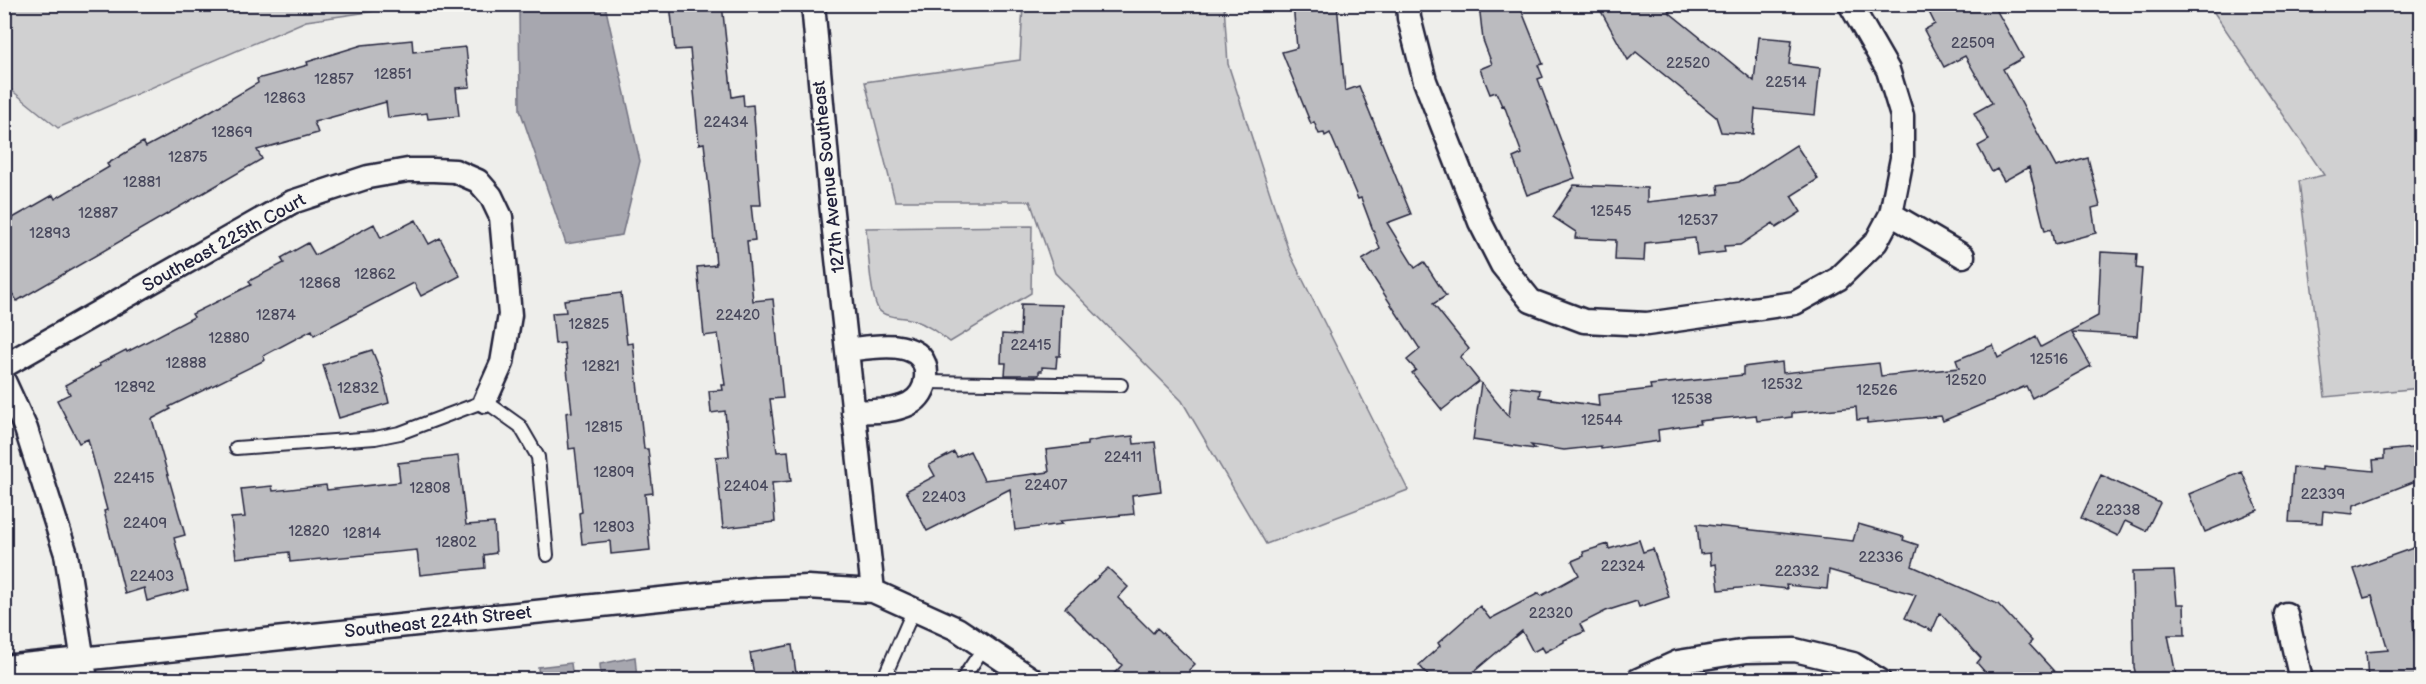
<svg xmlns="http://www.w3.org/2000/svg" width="2426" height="684" viewBox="0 0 2426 684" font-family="'Balsamiq Sans',sans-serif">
  <rect width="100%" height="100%" fill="#eeeeeb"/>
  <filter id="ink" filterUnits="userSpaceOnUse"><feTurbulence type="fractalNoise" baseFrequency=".0167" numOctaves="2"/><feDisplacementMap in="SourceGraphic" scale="12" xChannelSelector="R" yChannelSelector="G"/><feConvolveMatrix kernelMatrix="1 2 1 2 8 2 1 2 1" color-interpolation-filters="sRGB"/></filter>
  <g filter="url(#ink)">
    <path fill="#d0d0d1" stroke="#797986" stroke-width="1.5" d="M4,5L5,4L417,5L306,21L58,128L5,85Z
      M1023,5H1224L1228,64L1289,252L1408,490L1266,544L1182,401L1055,273L1030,201H895L865,82L1020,60Z
      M2209,5H2421V388L2325,397L2299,181L2324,175Z
      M1032,226L1031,293L950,342C938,333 928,325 914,320C905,317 885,318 879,310C870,299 868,244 866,228Z"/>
    <path fill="#a7a7af" stroke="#727281" stroke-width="1.5" d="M527,5H605L640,161L622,235L566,244L520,110L519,11Z
      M635,657L637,679H601L600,664Z
      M571,663L573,679H539L538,667Z"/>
    <path fill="#bbbbbf" stroke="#22223b" stroke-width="1.5" d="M670,4H722L732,97L743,95L744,106L753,105L761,205H751L755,240L747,241L753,301L773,299L783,398L770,399L777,452L788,451L791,481L772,483L775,522L723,528L716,457L729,456L725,411L711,413L709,391L723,390L722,385H725L718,334L704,336L697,267L716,265L710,198L704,143L699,144L690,49L675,50Z
      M1293,4H1337L1345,91L1359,86L1411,214L1387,223L1415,268L1424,262L1446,296L1433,304L1469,349L1460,357L1479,381L1442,410L1412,373L1416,370L1407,360L1420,349L1362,260L1380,249L1361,198L1358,199L1330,133L1325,136L1324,133L1319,134L1314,122L1311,124L1282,52L1297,48Z
      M1479,4H1519L1543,64L1538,65L1543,77L1538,79L1575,178L1527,195L1513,158L1522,154L1504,105L1502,106L1496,92L1490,94L1480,69L1492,64L1483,40Z
      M1597,4H1665L1670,13L1754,81L1759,37L1792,40L1789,64L1820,68L1815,115L1755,109L1753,134L1721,132L1716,117L1636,52L1628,60Z
      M1925,4H1993L2023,58L2003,69L2056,167L2088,158L2100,206L2092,208L2096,233L2054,244L2051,229L2045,231L2029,167L2004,181L1997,169L1992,172L1978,146L1989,140L1974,113L1992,103L1965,56L1944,67L1924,30L1935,24Z
      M412,40L413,52L466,47L470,87L456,88L459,116L428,119L427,113L388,118L386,102L314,122L318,133L257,150L262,159L17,301L4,280V223L53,195L55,199L109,167L107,164L143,142L146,147L192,122L258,83L257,79L308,65L307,62L362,45Z
      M1796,145L1818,179L1791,196L1801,212L1776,228L1773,223L1740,245L1724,246L1725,252L1697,255L1695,238L1645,243L1644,261L1615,260L1616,240L1575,238L1576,232L1553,217L1574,185L1647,188V202L1719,194L1718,185L1739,182Z
      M416,220L429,244L440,238L460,276L421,296L414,283L314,335L312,330L263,356L265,360L169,407L171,409L152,419L185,535L174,538L188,590L147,601L144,588L125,594L104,511L107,510L88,439L79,443L57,400L70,394L65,385L100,366L99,364L126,350L127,352L194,317L192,314L251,285L249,281L284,263L281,258L308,243L315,255L374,224L381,238Z
      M2101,252L2137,254L2136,268L2142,269L2137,336L2072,332L2091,366L2032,398L2026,386L1943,421L1941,416L1867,423V419L1857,420L1856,407L1792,413V417L1757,421L1756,415L1699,421L1700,424L1658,430L1659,441L1601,449V446L1564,450L1531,445L1535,449L1473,440L1481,383L1509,417L1512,386L1540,390L1539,397L1599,406L1598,395L1651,389L1650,385L1743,375V367L1782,362L1783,373L1879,363L1881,376L1959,368L1956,360L1993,345L1998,358L2036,337L2041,347L2098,316Z
      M621,293L627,344L633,343L644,449H648L653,493L645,494L650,550L611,554L610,541L582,544L579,513L582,512L575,448L569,449L566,413L572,412L564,343L555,344L552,313L566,312L564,300Z
      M1021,304L1062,305L1060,356H1057L1056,368L1042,367V371H1039V375H1005L1006,363H1001L1002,334L1020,335Z
      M372,350L383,377L389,403L339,418L323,365Z
      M1133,436L1134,444L1155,442L1161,491L1132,495L1134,514L1060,521L1063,524L1015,530L1010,489L927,531L906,491L935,476L929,465L954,452L957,457L970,451L984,480L1049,472L1046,450L1087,445V442L1102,439Z
      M2421,447V479L2354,505L2353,514L2323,511L2322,523L2289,522L2293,467L2322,470V466L2374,471L2373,460L2384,459V451Z
      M458,456L466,525L494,523L496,553L484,555L485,568L420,575L417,550L290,562L289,552L236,558L231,518L245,517L241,489L272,486L273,491L326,485L327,490L400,482L398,463Z
      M2242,472L2258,510L2205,532L2189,494Z
      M2101,475L2160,503L2146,531L2125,521L2118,536L2081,518Z
      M1697,524L1853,541L1858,524L1904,537L1903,540L1918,545L1912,566L1998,604L2032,641L2029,644L2062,680H1992L1977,663L1981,658L1940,613L1932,631L1905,618L1916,595L1829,570L1827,589L1786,585L1787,589L1760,586L1719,590L1716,564L1711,565L1710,553L1700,554Z
      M1639,540L1643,552L1653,549L1669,597L1639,607L1637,601L1606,611L1580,624L1584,632L1564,640V642L1545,652L1542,647L1533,652L1522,631L1464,680H1432L1419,665L1440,646L1438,643L1480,606L1490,619L1539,593L1541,596L1579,575L1572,561L1584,556L1583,552L1608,544L1609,549Z
      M2416,547L2421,562V618L2413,621L2418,680H2368L2366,652L2388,650L2372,596L2364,598L2354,569Z
      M1108,568L1128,587L1118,598L1153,633L1157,628L1195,664L1189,670L1193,680H1108L1122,665L1065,608Z
      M2174,571L2177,604H2184L2185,635H2168L2177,680H2137L2134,667L2132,572Z
      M792,645L797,680H755L750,653Z"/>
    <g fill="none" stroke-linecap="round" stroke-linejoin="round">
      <defs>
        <path id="lane" d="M925,382L1121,385
          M236,448L375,438L400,433L485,401L520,426L538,457L547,555
          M883,680L914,609
          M962,680L984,647"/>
        <path id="street" d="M813,4L831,203L873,591
          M1408,4L1409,18L1425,81L1480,222L1502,265L1531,301L1584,321L1647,324L1795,303L1838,279L1876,242L1891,214L1902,158V116L1888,70L1850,4
          M1891,214L1963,256
          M847,350C872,347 929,335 926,378C925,389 919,399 909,404C893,412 871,411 853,412
          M4,366L292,202L368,177L408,170H434L455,171L478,181L491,196L501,217L510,315L502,363L485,401
          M4,381L26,429L66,554L86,680
          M2286,614L2301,680
          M4,667L756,589L808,587L873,591L957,629L1033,680
          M1638,680L1678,662L1747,651L1795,650L1853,664L1879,680"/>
      </defs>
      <use href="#lane" stroke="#22223b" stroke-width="16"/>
      <use href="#street" stroke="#22223b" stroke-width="27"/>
      <use href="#lane" stroke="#f6f6f2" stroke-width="12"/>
      <use href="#street" stroke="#f6f6f2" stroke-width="22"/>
    </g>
  </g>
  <g text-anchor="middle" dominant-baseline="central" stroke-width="4.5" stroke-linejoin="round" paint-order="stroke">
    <g font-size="15" fill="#48485c">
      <text x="1973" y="43">22509</text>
      <text x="1688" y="63">22520</text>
      <text x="393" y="74">12851</text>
      <text x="334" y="79">12857</text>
      <text x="1786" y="82">22514</text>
      <text x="285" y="98">12863</text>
      <text x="726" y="122">22434</text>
      <text x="232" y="132">12869</text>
      <text x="188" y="157">12875</text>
      <text x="142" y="182">12881</text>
      <text x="1611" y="211">12545</text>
      <text x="98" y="213">12887</text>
      <text x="1698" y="220">12537</text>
      <text x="50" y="233">12893</text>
      <text x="375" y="274">12862</text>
      <text x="320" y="283">12868</text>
      <text x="276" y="315">12874</text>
      <text x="738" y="315">22420</text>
      <text x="589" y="324">12825</text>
      <text x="229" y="338">12880</text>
      <text x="1031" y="345">22415</text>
      <text x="2049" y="359">12516</text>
      <text x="186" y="363">12888</text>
      <text x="601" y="366">12821</text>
      <text x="1966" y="380">12520</text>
      <text x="1782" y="384">12532</text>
      <text x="135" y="387">12892</text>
      <text x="358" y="388">12832</text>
      <text x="1877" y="390">12526</text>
      <text x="1692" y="399">12538</text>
      <text x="1602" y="420">12544</text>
      <text x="604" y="427">12815</text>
      <text x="1123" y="457">22411</text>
      <text x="614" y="472">12809</text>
      <text x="134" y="478">22415</text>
      <text x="1046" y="485">22407</text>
      <text x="746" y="486">22404</text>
      <text x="430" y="488">12808</text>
      <text x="2323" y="494">22339</text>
      <text x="944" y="497">22403</text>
      <text x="2118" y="510">22338</text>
      <text x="145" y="523">22409</text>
      <text x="614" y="527">12803</text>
      <text x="309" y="531">12820</text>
      <text x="362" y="533">12814</text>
      <text x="456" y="542">12802</text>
      <text x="1881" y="557">22336</text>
      <text x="1623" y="566">22324</text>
      <text x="1797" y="571">22332</text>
      <text x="152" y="576">22403</text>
      <text x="1551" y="613">22320</text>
    </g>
    <g font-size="18" fill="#22223b" stroke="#f6f6f2">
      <text transform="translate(829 177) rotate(-96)">127th Avenue Southeast</text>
      <text transform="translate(224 243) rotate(-29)">Southeast 225th Court</text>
      <text transform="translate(438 622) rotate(-6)">Southeast 224th Street</text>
    </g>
  </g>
  <rect width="2426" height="684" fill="none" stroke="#f6f6f2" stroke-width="24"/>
  <rect x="12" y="12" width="2402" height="660" fill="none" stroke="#22223b" stroke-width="2" filter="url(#ink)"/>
</svg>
